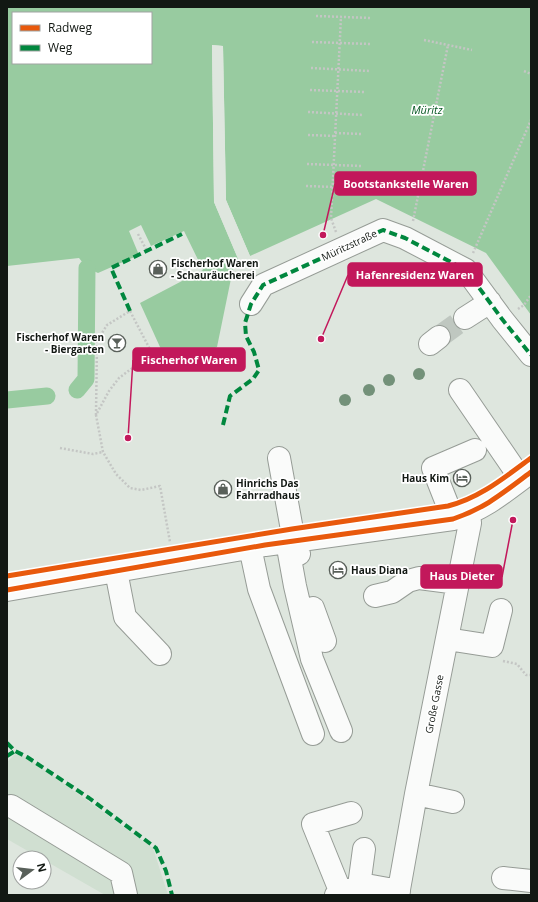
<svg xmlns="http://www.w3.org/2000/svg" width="538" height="902" viewBox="0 0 538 902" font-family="'Open Sans',sans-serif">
  <rect width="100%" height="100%" fill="#dee6de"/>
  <path fill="#d0dfd1" d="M15,754L27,757L153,848L168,895H105L44,860V858H40L7,839V762Z"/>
  <path fill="#98cba0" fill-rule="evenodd" d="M7,7H531V315L486,253L376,199L250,256L226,200L223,46L212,45L214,202L239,261L234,264L217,347L170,369L140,303L203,270L184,231L151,246L141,225L129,231L139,255L98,273L87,268L79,258L7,266ZM13,13H151V63H13Z"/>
  <path fill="#dee6de" d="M212,45L223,46L226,200L250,256H249L224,201L221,48H214L216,201L240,260L239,261L214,202Z"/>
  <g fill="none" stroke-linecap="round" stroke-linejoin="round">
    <path stroke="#98cba0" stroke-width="17" d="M77,390L86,379L87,268
      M7,400L47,396"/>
    <path stroke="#bfc7c0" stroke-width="22" stroke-dasharray="22 11" stroke-linecap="butt" d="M439,337L465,318"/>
    <defs>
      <path id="minor" d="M251,304L263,285L383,230L405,238L466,270L502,319L531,355
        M465,318L490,302
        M430,344L439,337
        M460,390L521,479
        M279,458L294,541L299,554
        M450,519L448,506L433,468L475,450
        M287,542L295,586L312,659L341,731
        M250,547L259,589L313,734
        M116,571L125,617L160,654
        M7,590L265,545L453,519C486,508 504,492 531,472
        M375,596L392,592L408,581L419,578L458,583
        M313,608L325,641
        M447,639L492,646L501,610
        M416,794L453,802
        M11,806L121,873L126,895
        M503,878L531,881
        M359,886L364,849
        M341,893L313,824L351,813
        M336,895L359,886L366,885L399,891
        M398,895L416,794L470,523L469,514"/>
    </defs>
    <use href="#minor" stroke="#969c96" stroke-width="24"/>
    <path stroke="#c4c6c4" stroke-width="2.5" stroke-dasharray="2 2" stroke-linecap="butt" d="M316,16L371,18
      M424,40L472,50
      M312,42L370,44
      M311,68L370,71
      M524,71L531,74
      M310,90L365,92
      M308,112L363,115
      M335,133L362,134
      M308,135L335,136
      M307,164L362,166
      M306,186L361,188
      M413,221L448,45
      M336,232L331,218L341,17
      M138,234L147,251
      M473,253L531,120
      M518,309L524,305L531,295
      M96,415L97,341L107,325L130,311L154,357L131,369L119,378L109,391L96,415L103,452L116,474L130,488L141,490L160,486L170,542
      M60,448L93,454L103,452
      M503,661L517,664L526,675H531"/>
    <use href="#minor" stroke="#fafbfa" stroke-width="22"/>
    <path stroke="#00873e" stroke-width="4" stroke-dasharray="8 4" stroke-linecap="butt" d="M130,311L111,268L182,234
      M223,425L230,396L253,379L259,370L254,352L246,336L245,323L251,304L263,285L383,230L405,238L466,270L502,319L531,355
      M7,743L15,751L27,757L89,798L156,848L166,871L172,895
      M7,756L15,751"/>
    <defs>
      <path id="cycleway" d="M7,576L292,529L448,506C480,498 505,477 531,458
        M7,590L265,545L453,519C486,508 504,492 531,472"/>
    </defs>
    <use href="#cycleway" stroke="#fff" stroke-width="8"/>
    <use href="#cycleway" stroke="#e8590c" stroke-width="5"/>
  </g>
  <g fill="#739179">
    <circle cx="419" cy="374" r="6"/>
    <circle cx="389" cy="380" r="6"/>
    <circle cx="369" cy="390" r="6"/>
    <circle cx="345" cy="400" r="6"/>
  </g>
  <defs>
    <symbol id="shop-ring" viewBox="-11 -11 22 22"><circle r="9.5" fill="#fff" stroke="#59605a" stroke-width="1.5"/><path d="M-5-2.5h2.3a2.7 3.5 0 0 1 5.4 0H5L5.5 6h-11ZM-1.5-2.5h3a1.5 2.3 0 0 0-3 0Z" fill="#59605a"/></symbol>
    <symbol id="bar-ring" viewBox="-11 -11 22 22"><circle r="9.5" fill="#fff" stroke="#59605a" stroke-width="1.5"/><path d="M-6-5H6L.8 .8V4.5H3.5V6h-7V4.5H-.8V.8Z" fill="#59605a"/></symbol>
    <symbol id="hotel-ring" viewBox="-11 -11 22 22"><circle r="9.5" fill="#fff" stroke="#59605a" stroke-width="1.5"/><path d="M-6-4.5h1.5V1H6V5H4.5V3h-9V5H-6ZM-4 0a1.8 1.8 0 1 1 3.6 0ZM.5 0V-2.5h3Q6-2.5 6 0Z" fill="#59605a"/></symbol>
  </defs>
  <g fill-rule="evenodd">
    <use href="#shop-ring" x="148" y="259" width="20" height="20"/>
    <use href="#bar-ring" x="107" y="333" width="20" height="20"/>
    <use href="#hotel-ring" x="452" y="468" width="20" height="20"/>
    <use href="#shop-ring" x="213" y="479" width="20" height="20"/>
    <use href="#hotel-ring" x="328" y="560" width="20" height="20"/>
  </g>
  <g text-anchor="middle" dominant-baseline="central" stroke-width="3.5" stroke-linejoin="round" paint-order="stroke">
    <g font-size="10" fill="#121813" stroke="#fff">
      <text transform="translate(349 245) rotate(-25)">Müritzstraße</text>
      <text transform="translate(434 704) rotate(-79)">Große Gasse</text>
    </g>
    <g font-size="10" font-weight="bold" fill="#121813" stroke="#fff" text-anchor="start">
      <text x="171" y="263">Fischerhof Waren<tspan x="171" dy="12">- Schauräucherei</tspan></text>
      <text x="104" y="337" text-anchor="end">Fischerhof Waren<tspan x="104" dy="12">- Biergarten</tspan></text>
      <text x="449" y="478" text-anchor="end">Haus Kim</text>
      <text x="236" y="483">Hinrichs Das<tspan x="236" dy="12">Fahrradhaus</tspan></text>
      <text x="351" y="570">Haus Diana</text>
    </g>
    <g font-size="11" font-style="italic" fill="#065722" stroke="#fff">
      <text x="427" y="109">Müritz</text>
    </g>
  </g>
  <path fill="none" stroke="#c2185b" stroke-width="1.5" d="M323 235L335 184M321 339L348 275M128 438L133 360M513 520L502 577"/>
  <g fill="#c2185b" stroke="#fff" stroke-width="1.5">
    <circle cx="323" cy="235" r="4"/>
    <circle cx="321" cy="339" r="4"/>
    <circle cx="128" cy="438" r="4"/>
    <circle cx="513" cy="520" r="4"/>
  </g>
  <g fill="#c2185b" stroke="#c2185b" stroke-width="1.5">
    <rect x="335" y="172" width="141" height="23" rx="4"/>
    <rect x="348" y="263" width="134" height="23" rx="4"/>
    <rect x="133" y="348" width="112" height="23" rx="4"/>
    <rect x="421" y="565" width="81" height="23" rx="4"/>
  </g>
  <g font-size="11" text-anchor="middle" font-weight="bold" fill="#fff">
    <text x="406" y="188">Bootstankstelle Waren</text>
    <text x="415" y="279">Hafenresidenz Waren</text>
    <text x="189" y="364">Fischerhof Waren</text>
    <text x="462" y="580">Haus Dieter</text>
  </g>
  <rect width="538" height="902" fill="none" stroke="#121813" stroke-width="16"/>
  <rect x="12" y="12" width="140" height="52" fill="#ffffff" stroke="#a0a3a1"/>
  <rect x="20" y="25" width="20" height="6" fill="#e8590c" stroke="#a0a3a1"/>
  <text x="48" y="32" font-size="12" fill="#121813">Radweg</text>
  <rect x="20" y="45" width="20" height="6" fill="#00873e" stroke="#a0a3a1"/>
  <text x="48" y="52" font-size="12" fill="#121813">Weg</text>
  <g transform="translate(32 870) rotate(75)"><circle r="19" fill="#ffffff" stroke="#a0a3a1"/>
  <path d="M0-3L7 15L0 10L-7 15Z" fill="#59605a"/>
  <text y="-6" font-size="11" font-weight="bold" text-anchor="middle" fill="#121813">N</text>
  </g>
</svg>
